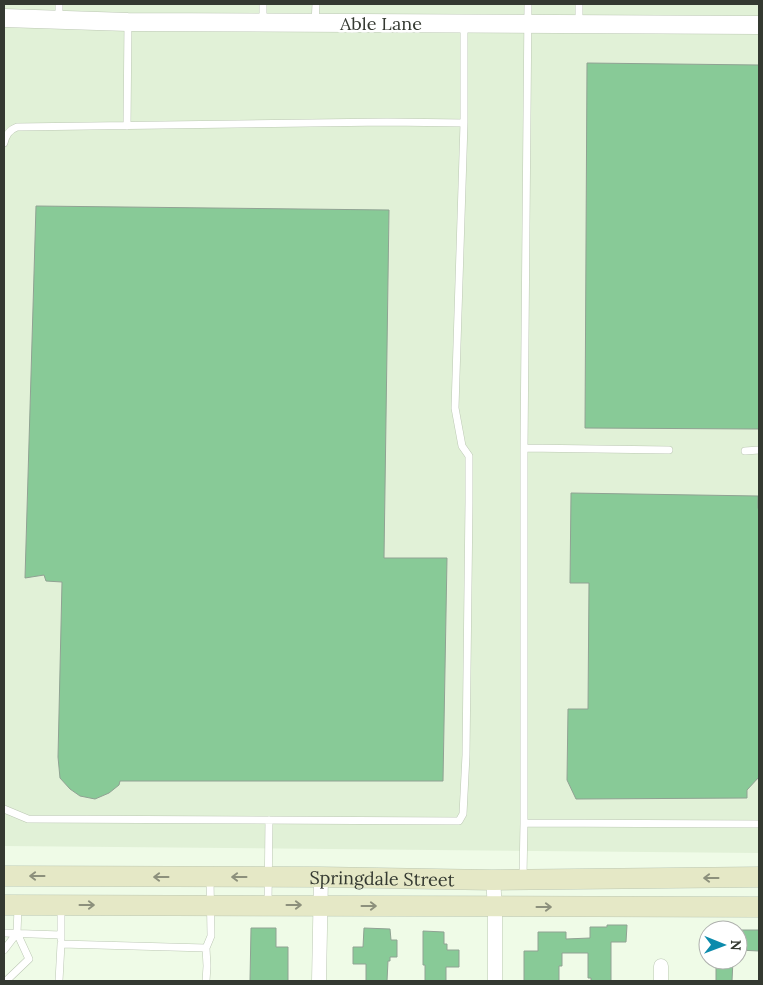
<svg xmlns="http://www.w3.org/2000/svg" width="763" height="985" viewBox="0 0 763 985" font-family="Lora,serif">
  <rect width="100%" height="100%" fill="#effbe7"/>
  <path fill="#e1f1d7" d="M4,4H759V853L4,846Z"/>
  <path fill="#88ca97" stroke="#90a293" d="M587,63L759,65V429L585,428Z
    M36,206L389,210L384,558H447L443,781H120L119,785L109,793L95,799L80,796L70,789L60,778L58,757L62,582L46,581L44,575L25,578Z
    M571,493L758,496V508L759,510V777L747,790V798L576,799L567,780L568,709H588L589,583H570Z
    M607,925H627L626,942H611V981H591V978H588V953H562V966H559V981H524V951H538V932H566V939L590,938V927H607Z
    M251,928H276V947H288V981H250Z
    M364,928L390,929L391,940H397V957H390V961H388L387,981H366V964H353V947H363Z
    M738,930H759V951L738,950Z
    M423,931L444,932V944H447V950H459V967H446V981H425V965H423Z
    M716,960H733L732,981H716Z"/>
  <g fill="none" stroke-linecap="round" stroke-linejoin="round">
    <defs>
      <path id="service" d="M59,4V18
        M528,4L524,448L669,450
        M263,23V4
        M315,23L316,4
        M579,23V4
        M127,126L128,22
        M4,143C6,135 9,130 17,127L387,122L464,123V25
        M745,451L759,450
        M4,809L28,819L459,821L463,814L466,755L469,502V456L462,446L455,408L464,123
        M524,823V448
        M523,877L524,823L759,824
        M268,905L269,820
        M4,933L61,935
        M61,939V907
        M4,950L17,933
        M6,981L29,959L17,933L18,908
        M59,981L61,944L206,948
        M206,981L207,966L206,948L211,936L210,878"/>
      <path id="minor" d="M493,880L495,907V981
        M319,981L321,877
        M661,981V966"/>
      <path id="tertiary" d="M4,18L128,22L759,25"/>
      <g id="secondary">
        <path id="s1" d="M4,876L321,877L493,880L759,877"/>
        <path d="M4,905L759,907"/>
      </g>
    </defs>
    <use href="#service" stroke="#bcc8b4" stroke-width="8"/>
    <use href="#minor" stroke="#bcc8b4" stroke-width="15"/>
    <use href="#tertiary" stroke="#bcc8b4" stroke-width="19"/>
    <use href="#secondary" stroke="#bcc8b4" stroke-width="21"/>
    <use href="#service" stroke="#fff" stroke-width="7"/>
    <use href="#minor" stroke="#fff" stroke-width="14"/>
    <use href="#tertiary" stroke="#fff" stroke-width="18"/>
    <use href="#secondary" stroke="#e5e8c6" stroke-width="20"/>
  </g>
  <defs><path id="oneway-shaft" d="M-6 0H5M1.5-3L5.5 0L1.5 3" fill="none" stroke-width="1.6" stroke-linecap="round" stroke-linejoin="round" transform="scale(1.25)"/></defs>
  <g stroke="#8c907c">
    <use href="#oneway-shaft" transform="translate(37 876) rotate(-180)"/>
    <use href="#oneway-shaft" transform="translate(161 877) rotate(-180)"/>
    <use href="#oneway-shaft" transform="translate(239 877) rotate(-180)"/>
    <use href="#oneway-shaft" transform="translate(711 878) rotate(180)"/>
    <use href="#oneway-shaft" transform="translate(87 905)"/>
    <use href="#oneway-shaft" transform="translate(294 905)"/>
    <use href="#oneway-shaft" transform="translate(369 906)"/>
    <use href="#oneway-shaft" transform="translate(544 907)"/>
  </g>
  <g text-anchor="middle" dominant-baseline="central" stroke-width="5" stroke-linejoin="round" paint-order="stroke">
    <g font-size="18" fill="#343931" stroke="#fff">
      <text x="381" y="23">Able Lane</text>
      <text stroke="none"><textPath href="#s1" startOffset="378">Springdale Street</textPath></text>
    </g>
  </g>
  <rect width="763" height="985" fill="none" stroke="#343931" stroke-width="10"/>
  <g transform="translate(723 945) rotate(91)"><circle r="24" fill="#ffffff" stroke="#aeb0ad"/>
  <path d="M0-4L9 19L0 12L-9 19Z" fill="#0c8bac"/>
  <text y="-8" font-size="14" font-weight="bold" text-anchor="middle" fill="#343931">N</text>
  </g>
</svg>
